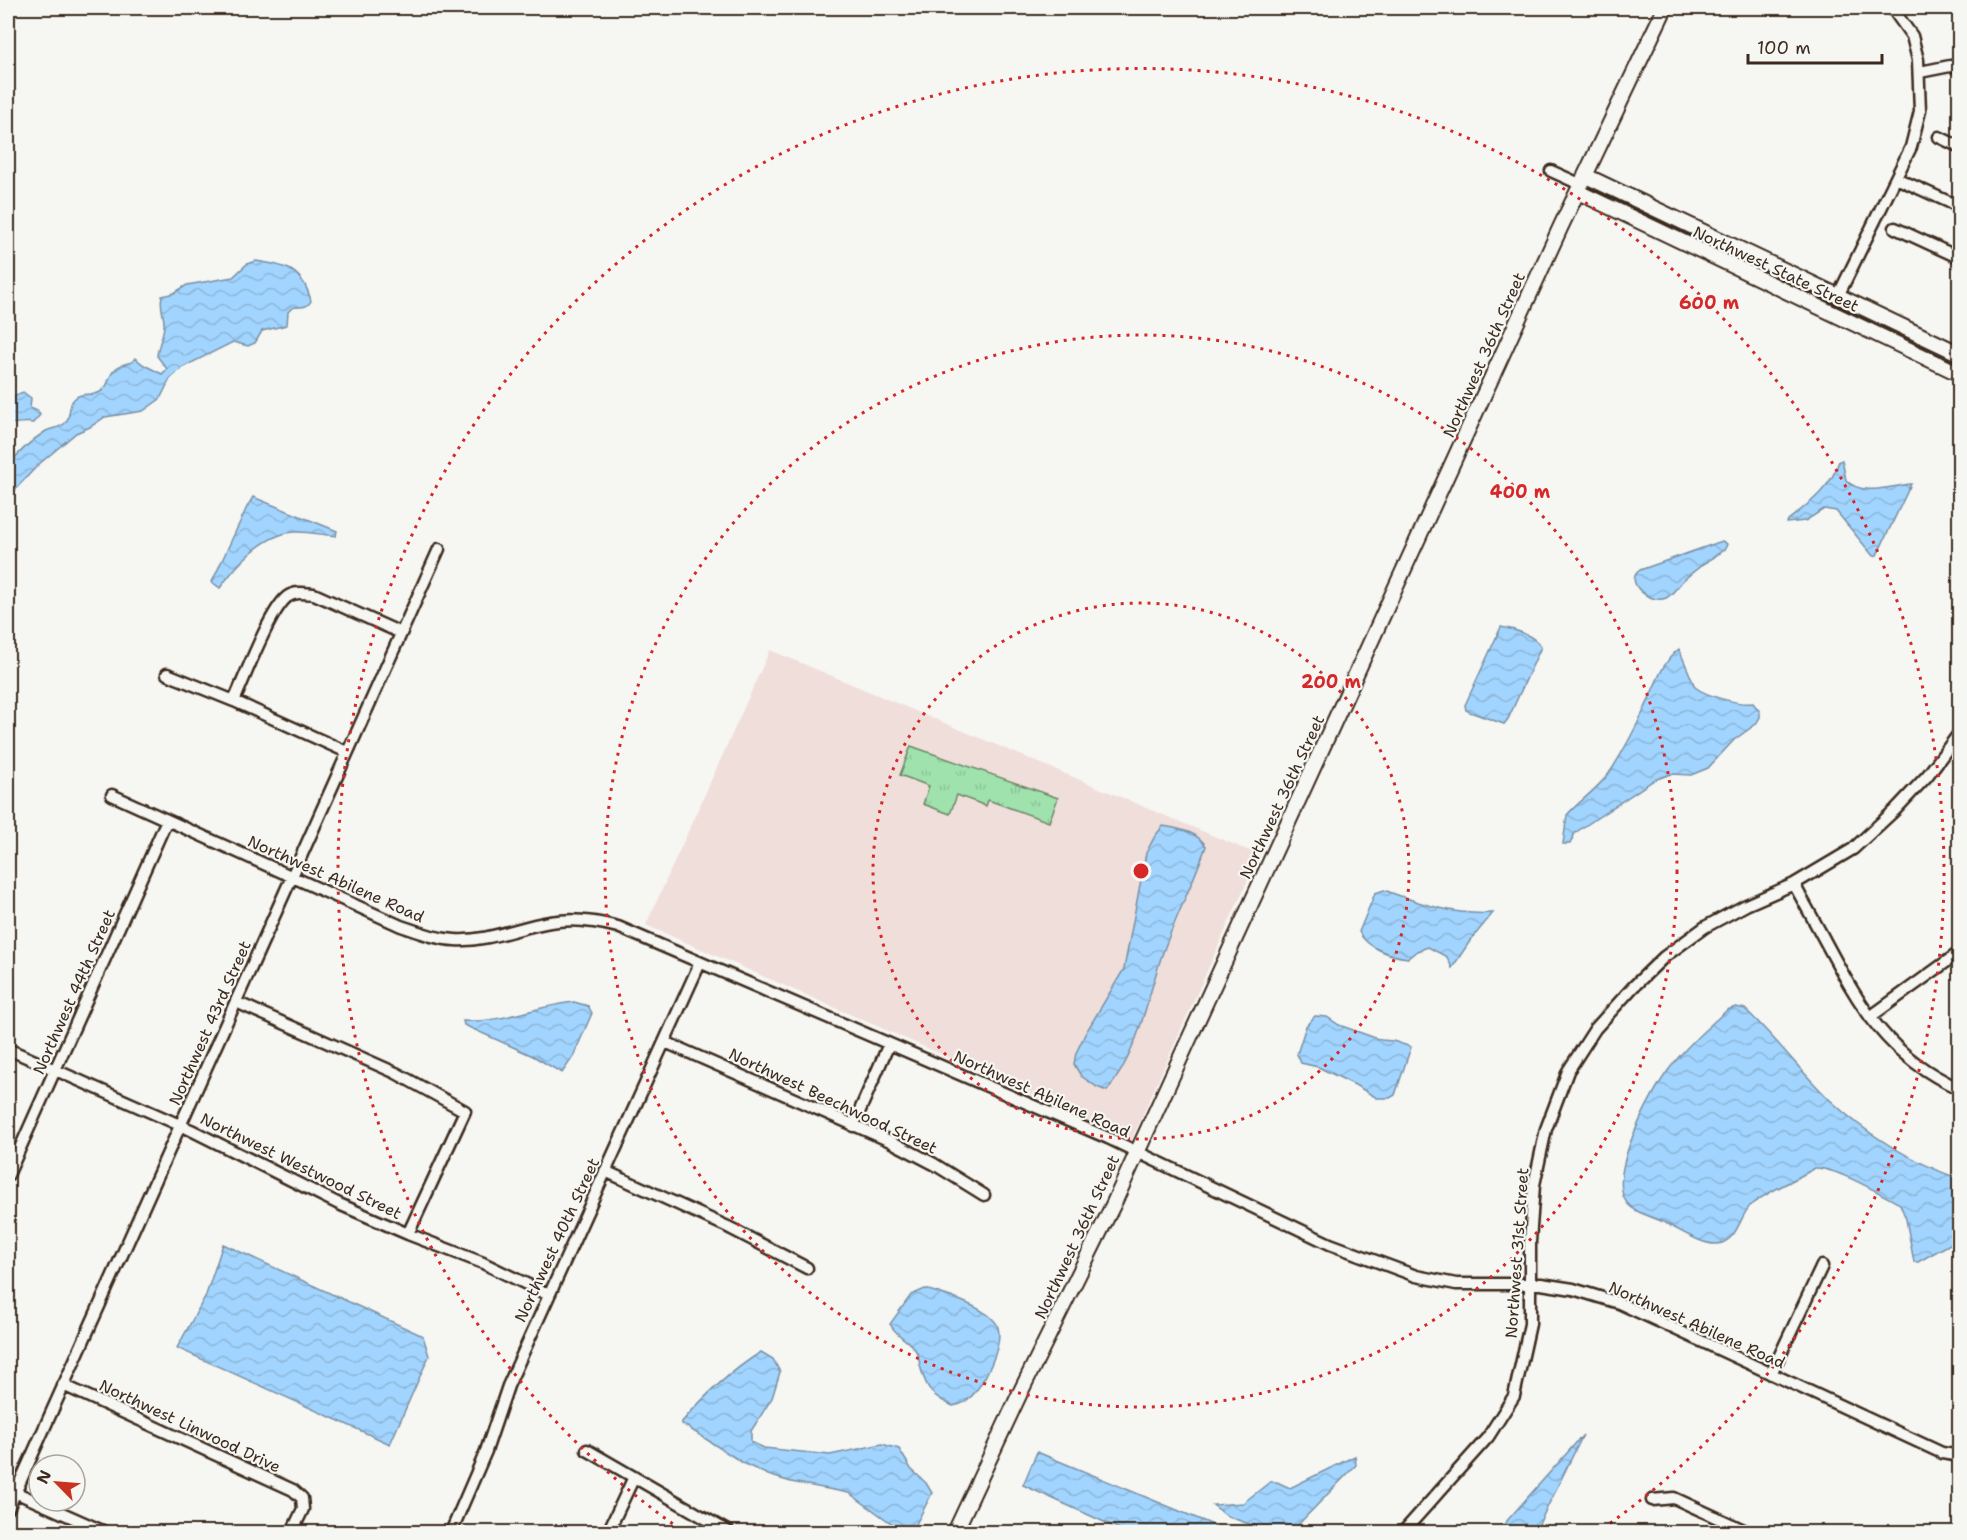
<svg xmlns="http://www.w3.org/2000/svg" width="1967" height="1540" viewBox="0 0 1967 1540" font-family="'Shantell Sans',sans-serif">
  <defs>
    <pattern id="park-tufts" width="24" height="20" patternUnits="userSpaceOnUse" patternTransform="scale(1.5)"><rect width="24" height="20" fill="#9fe2ae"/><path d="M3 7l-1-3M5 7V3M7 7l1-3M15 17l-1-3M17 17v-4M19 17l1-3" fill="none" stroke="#8ac295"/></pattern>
    <pattern id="water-waves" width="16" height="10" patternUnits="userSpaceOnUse" patternTransform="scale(1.5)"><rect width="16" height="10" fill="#a1d4fe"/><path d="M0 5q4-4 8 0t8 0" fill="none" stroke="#8cb6d9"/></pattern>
  </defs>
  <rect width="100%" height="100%" fill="#f6f6f2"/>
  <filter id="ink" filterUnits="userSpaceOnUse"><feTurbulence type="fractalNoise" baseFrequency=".0167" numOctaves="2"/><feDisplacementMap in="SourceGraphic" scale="12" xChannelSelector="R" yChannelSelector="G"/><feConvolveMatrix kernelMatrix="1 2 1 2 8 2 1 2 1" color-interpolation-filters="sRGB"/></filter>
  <g filter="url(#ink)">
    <path fill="#f0deda" d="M770,650L1259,855L1131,1141L984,1073L646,925Z"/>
    <path fill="url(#park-tufts)" stroke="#6d8666" stroke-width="1.5" d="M911,746L1058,798L1049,822L988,800L986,806L957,795L950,814L923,804L929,786L900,775Z"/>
    <path fill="url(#water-waves)" stroke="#7890a4" stroke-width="1.5" d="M256,261C285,265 303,269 311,301C307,309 300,306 292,308L288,312L287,325L262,331L255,343L248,346L233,342L183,367L170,379L160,399L143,411L105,417L90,427L76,433L38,465L8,497V466C18,453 32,440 46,431C52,428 59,428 64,424C72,418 67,406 74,399C82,391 92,397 100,392C114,385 102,368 132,362L135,358L144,365L162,374L167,369L157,356C158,345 163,337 164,326C165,316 159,307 162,296L174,293L187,285L233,277L247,264Z
      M23,392L31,398L30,408L38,411L40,415L33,423C30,422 11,423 8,425V398Z
      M1842,460L1846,480C1861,497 1891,486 1911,484L1877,555L1873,556L1836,511L1824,509L1805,521L1787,523L1788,520C1809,504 1832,487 1839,461Z
      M253,497L337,531L336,536C323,535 307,531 294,532C262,535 237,564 220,588L212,582L247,507Z
      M1722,541L1727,544L1725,549C1712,558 1698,567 1686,578C1679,583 1674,594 1666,598C1651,605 1622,582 1640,570Z
      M1501,627C1514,629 1534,635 1541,647L1508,719L1504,724L1470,712L1466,710L1465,705Z
      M1679,649L1695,687C1706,696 1739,705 1753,703L1760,712V717L1756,724L1734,740L1708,768L1691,775L1671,774L1654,780L1582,828L1575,833L1570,844H1563L1567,815C1581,799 1600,788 1612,769C1624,750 1635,729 1645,708C1654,689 1662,661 1679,649Z
      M1163,826C1180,829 1196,831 1206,846C1193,884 1174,920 1161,958C1146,1003 1138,1053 1107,1091L1097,1087L1081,1076L1074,1064L1076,1053L1085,1034L1124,969L1146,853L1155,836Z
      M1384,890C1418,903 1456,916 1493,913L1470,941L1452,968L1447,957L1428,947L1417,951L1408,958C1390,956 1367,948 1359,932L1375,893Z
      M574,1002L588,1006L592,1013L573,1057L562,1073L533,1056L464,1025L463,1021C502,1023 536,1006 574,1002Z
      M1736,1007L1745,1009C1775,1037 1800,1071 1830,1100C1868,1136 1911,1161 1959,1179V1239L1918,1262H1914L1906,1219L1900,1204C1881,1194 1835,1167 1815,1168C1795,1180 1771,1190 1752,1204C1740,1214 1739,1237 1722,1243C1707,1249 1676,1228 1663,1222C1651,1216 1635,1213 1627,1203C1606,1176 1650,1096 1667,1072C1683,1049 1706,1029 1727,1010Z
      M1315,1016L1327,1017L1339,1025L1381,1040L1393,1041L1411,1047L1395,1095L1390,1098H1377L1355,1085L1318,1067L1301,1063L1297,1054L1306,1026Z
      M223,1244L423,1336L429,1356L390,1444L177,1348L206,1295Z
      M925,1289C943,1294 985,1307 996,1323C1007,1341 982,1390 966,1401C963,1404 957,1405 953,1406C933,1397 927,1390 921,1369C919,1363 919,1356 916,1351C909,1340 896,1336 890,1324L911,1295Z
      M761,1352L773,1359L780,1372L772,1398L751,1431V1442L764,1448L830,1455L882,1444L899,1449L911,1469L926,1483L932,1493L914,1528H898L849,1493L791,1482L768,1475L743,1463L681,1423C704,1396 731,1371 761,1352Z
      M1583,1435L1535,1532H1497Z
      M1037,1452L1230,1532H1126L1023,1485Z
      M1355,1456L1356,1465L1291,1532H1271L1227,1516L1213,1505L1243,1503L1270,1482H1277L1290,1488Z"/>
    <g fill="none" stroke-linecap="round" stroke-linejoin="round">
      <defs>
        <path id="minor" d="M1920,72L1950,66L1960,67
          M1939,137L1960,147
          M1551,171L1582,185
          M1896,178L1960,207
          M1895,228L1960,258
          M1838,296L1911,147L1920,111L1918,60L1912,36L1892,8
          M167,674L234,701L347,752
          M234,701C245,677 269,612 287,597C295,591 305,593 314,594L401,633
          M112,795L401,926C419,932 436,939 455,940C488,942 518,927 550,922C573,918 596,921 618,927L1108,1138L1330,1244L1416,1276L1456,1284H1541L1573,1289L1619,1303L1942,1453L1960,1456
          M1794,884C1804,903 1815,922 1825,941C1861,1008 1887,1056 1960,1089
          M236,1002L396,1073L465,1111L408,1234
          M1870,1017L1960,952
          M665,1042L890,1141L934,1164L984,1195
          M8,1049L191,1130L339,1204L408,1234L483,1263L549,1295
          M853,1126L889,1044
          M605,1171L728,1227L807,1268
          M8,1175L167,820
          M1771,1374L1822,1266
          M63,1385L293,1490L302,1498L303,1509L292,1532
          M587,1450L729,1532
          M8,1489L105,1532
          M1652,1500L1674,1498L1748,1532
          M8,1509L439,549
          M451,1532L486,1451L508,1386L700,963
          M608,1532L634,1477
          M1403,1532L1488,1437L1514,1396L1530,1324V1242L1534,1185L1546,1129L1568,1071L1595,1029L1633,987L1664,957L1705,927L1746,905L1794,884L1853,849L1895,810L1927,776L1960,732"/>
        <path id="secondary" d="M1586,176L1960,354
          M1578,192L1960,374
          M955,1532L1020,1393L1114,1203L1561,226L1665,8"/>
      </defs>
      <use href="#minor" stroke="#3b2a1e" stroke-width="15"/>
      <use href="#secondary" stroke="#3b2a1e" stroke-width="18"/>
      <use href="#minor" stroke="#f6f6f2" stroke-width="10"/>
      <use href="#secondary" stroke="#f6f6f2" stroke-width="14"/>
    </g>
  </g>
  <g fill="none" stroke="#d62828" stroke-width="3" stroke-dasharray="3 6">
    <circle cx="1141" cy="871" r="268"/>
    <circle cx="1141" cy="871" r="536"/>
    <path d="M680 1529A803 803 0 1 1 1602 1529"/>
  </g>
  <g text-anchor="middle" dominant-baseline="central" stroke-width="4.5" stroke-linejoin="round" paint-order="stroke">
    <g font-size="16" fill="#3b2a1e" stroke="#f6f6f2">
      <text transform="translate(1776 269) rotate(25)">Northwest State Street</text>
      <text transform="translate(1484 355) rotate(-66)">Northwest 36th Street</text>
      <text transform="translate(1282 797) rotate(-65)">Northwest 36th Street</text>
      <text transform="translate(336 879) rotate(24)">Northwest Abilene Road</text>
      <text transform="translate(74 992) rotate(-66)">Northwest 44th Street</text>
      <text transform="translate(210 1023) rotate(-66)">Northwest 43rd Street</text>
      <text transform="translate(1042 1094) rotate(24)">Northwest Abilene Road</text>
      <text transform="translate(833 1101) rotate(25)">Northwest Beechwood Street</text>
      <text transform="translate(301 1166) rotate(26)">Northwest Westwood Street</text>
      <text transform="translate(1077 1237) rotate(-65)">Northwest 36th Street</text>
      <text transform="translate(557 1240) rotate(-65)">Northwest 40th Street</text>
      <text transform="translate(1517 1253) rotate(-86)">Northwest 31st Street</text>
      <text transform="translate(1697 1325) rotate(24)">Northwest Abilene Road</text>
      <text transform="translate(190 1426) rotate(25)">Northwest Linwood Drive</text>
    </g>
  </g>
  <circle cx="1141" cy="871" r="9" fill="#d62828" stroke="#f6f6f2" stroke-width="3"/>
  <g font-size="18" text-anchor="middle" font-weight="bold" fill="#d62828" stroke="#f6f6f2" stroke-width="4.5" stroke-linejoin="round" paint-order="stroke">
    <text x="1709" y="309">600 m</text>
    <text x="1520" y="498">400 m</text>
    <text x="1331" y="688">200 m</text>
  </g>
  <rect width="1967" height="1540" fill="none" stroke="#f6f6f2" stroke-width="30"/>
  <rect x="15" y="15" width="1937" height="1510" fill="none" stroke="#3b2a1e" stroke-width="2" filter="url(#ink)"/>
  <g transform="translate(57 1483) rotate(295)"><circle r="28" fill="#f6f6f2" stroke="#aba49d" stroke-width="1.5"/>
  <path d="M0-4.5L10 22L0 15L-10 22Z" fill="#c8321e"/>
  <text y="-9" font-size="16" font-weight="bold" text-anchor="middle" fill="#3b2a1e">N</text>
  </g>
  <path d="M1748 54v9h134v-9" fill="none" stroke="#3b2a1e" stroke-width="3"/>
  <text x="1757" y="54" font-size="18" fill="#3b2a1e" stroke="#f6f6f2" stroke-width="4.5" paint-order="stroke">100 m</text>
</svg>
